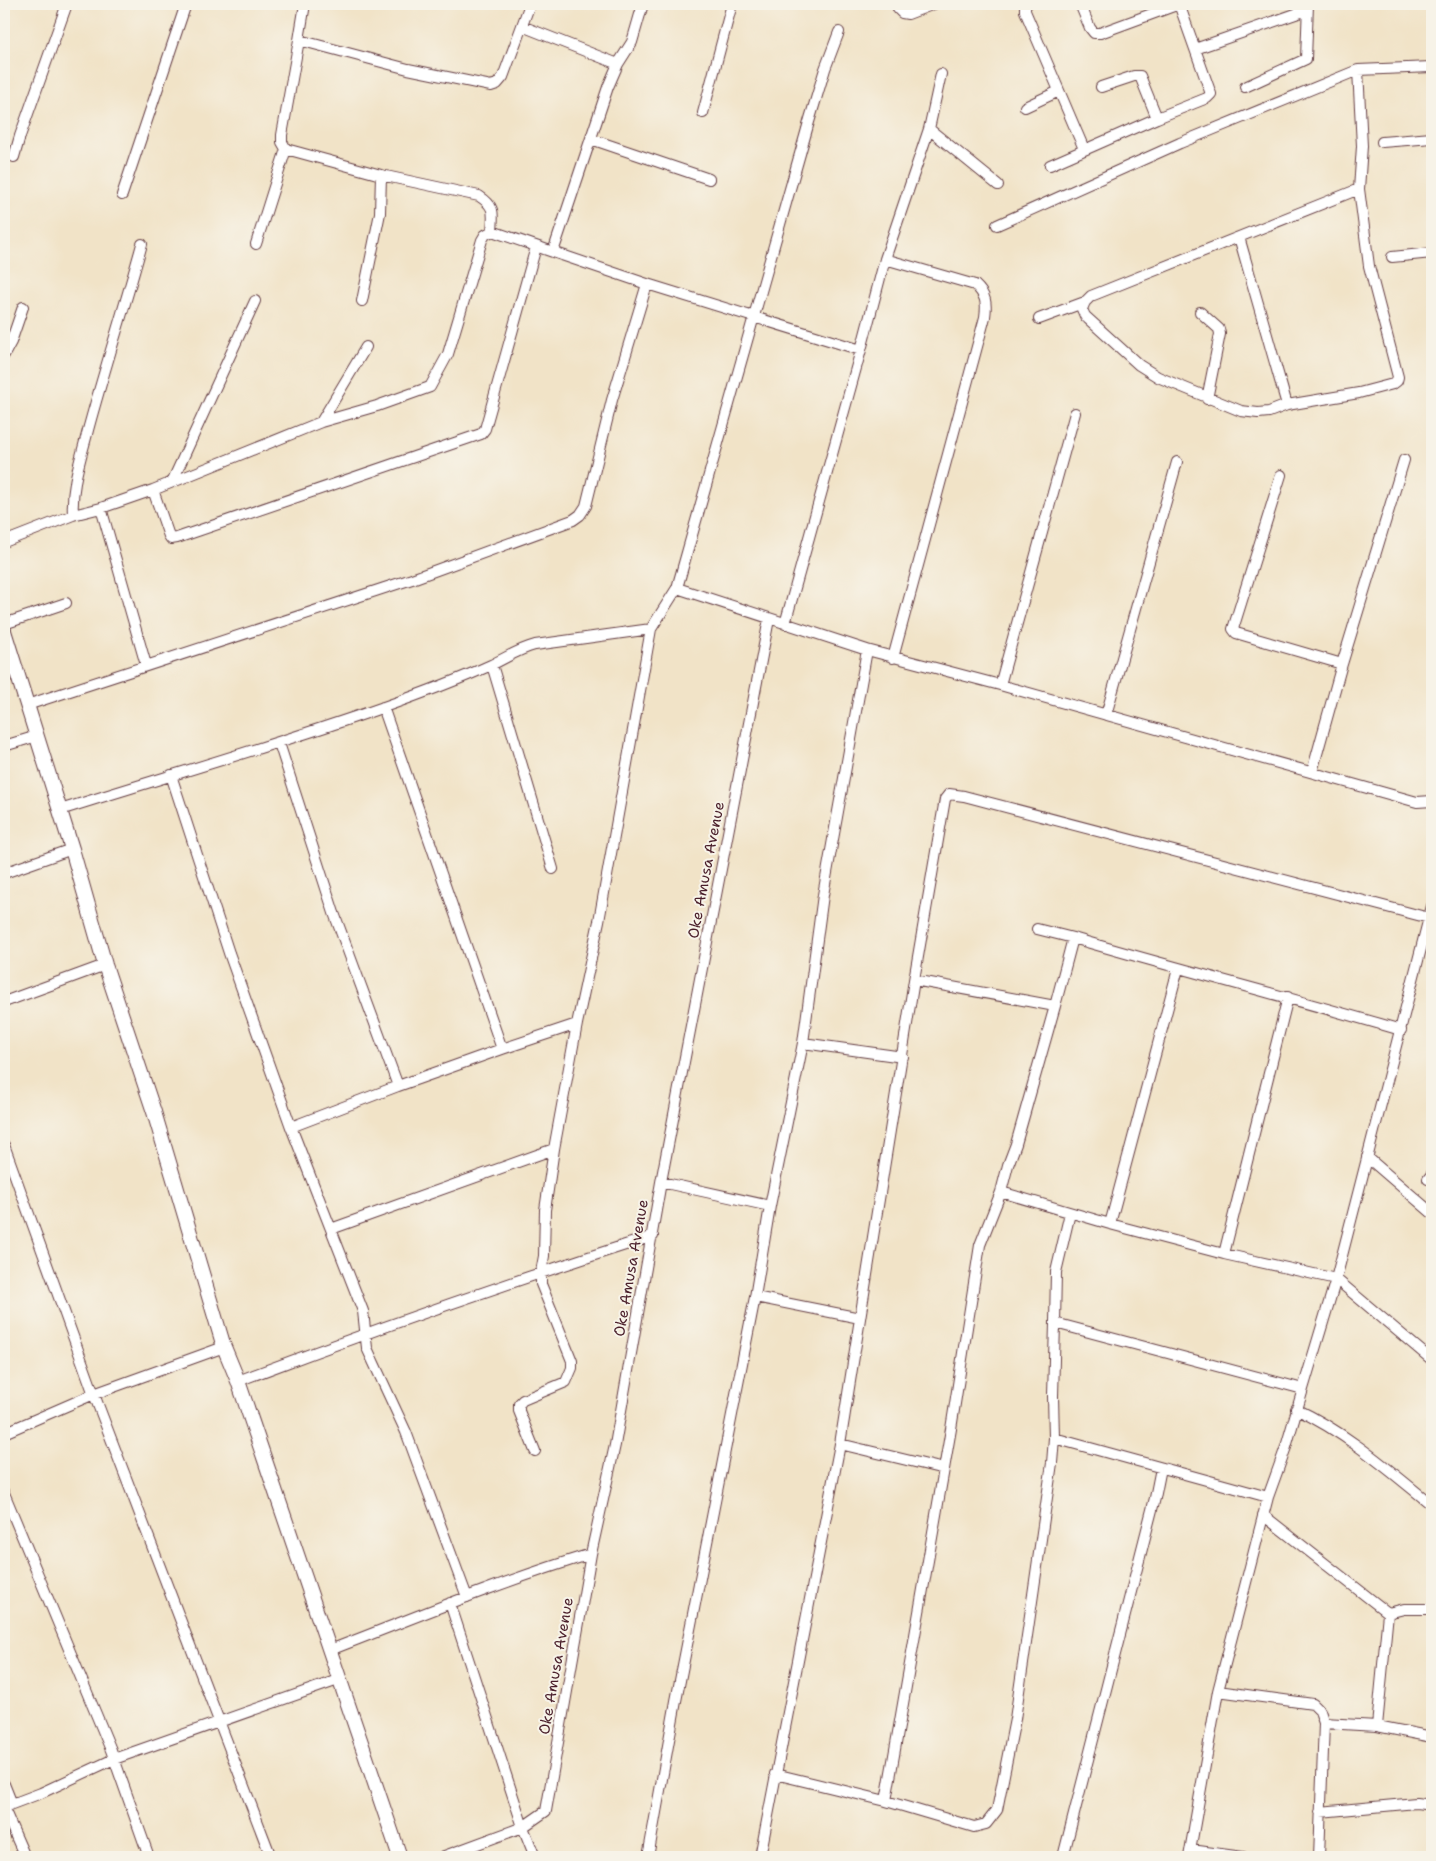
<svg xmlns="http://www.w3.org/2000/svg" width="1436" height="1861" viewBox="0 0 1436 1861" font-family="'Shantell Sans',sans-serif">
  <rect width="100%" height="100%" fill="#f7f3e8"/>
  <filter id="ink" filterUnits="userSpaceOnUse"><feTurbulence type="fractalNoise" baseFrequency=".02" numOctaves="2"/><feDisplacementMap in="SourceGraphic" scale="10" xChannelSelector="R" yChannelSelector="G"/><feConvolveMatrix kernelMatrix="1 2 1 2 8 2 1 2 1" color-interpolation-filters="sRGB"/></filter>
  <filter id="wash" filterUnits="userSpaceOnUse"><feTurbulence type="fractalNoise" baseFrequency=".0096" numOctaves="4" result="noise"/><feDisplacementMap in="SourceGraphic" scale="20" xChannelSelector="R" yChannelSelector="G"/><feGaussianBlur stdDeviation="1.12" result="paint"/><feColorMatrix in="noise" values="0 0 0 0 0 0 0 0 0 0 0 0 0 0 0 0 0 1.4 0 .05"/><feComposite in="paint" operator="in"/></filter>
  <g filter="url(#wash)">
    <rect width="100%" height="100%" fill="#f1e3c7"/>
  </g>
  <g filter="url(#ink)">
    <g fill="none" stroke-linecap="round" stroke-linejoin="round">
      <defs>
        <path id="street" d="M643,4L632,42L618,64L608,87L553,252L647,284
          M898,4V9L902,13L908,14L934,4
          M1027,4L1025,7V11L1084,149
          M1080,4L1090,28L1094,33H1100L1179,4
          M1432,4V11
          M522,26L618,64
          M299,40L305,4
          M1195,49L1307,10
          M1358,70L1432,67
          M1101,87L1134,76H1140L1157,118
          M1245,87L1306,59L1308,4
          M1025,107L1059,91
          M703,113L732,4
          M929,129L998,185
          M591,139L709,179
          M1382,142L1432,138
          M286,149L282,142V135L299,40L408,69L491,86L497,84L503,77L530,4
          M14,157L20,136L67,4
          M1050,165L1157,118L1207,98L1211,94L1179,4
          M122,195L186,4
          M997,225L1180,143L1358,70L1362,146L1359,189L1091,296L1085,302L1082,309L1085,316L1139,365L1158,377L1241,411L1258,413L1269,412L1287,405L1359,393L1393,384L1397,381L1398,377L1369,266L1359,189
          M1239,237L1287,405
          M256,244L286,149L381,175L479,196C496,207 493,213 492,231L553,252
          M1392,257L1432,253
          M885,259L975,285C986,295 987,303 985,317L893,658
          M362,301L380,213L381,175
          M1200,312L1219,329L1220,334L1207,399
          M1039,319L1085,302
          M861,350L885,259L929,129L941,74
          M4,355L11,342L23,307
          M321,422L366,347
          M1281,475L1233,629L1236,633L1342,664
          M172,482L255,301
          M153,490L169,536L171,539L177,538L481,434L485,429L536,247
          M101,508L146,665
          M73,515C71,485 81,458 88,430C105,367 125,306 142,244
          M4,542L73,515L101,508L153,490L321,422L377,406L430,387L448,354L482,240L485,235L492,231
          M677,588L809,122L825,69L839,32
          M4,624L66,603
          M867,650L1000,685L1417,802L1432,801
          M492,665L553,869
          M1000,685L1075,413
          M27,705L412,579L573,520L580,515L586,506L612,400L647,284L861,350L785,624
          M383,707L502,1049L577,1024
          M1106,715L1177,462
          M279,743L334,913L398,1086L291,1127
          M4,746L37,736
          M1312,772L1342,664L1404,460
          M171,775L229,953L291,1127L363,1311L367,1348L406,1432L467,1597
          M60,810C167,776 276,745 381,708C418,695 456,681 491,665C506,658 519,649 535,645L651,629L677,588L867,650L823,895L803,1043L770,1206L755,1297L676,1701L648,1857
          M4,873L72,849
          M1037,929L1073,938
          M914,980L1055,1006L1073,938C1182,970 1292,998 1401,1030
          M4,1002L105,965
          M803,1043L903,1057
          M398,1086L502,1049
          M4,1145L92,1389L271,1857
          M1367,1157L1432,1213
          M1428,1179L1432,1174
          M661,1182L770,1206
          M1001,1192L1110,1224L1224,1254L1336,1279L1432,1360
          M1110,1224L1178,969
          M331,1229L554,1149
          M1224,1254L1288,997
          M755,1297L860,1318
          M1055,1323L1056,1272L1070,1213
          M238,1381C375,1329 513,1281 653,1236
          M1296,1409C1347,1433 1389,1470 1432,1505
          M4,1433L94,1394L224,1347
          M1054,1438L1268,1497
          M840,1444L944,1469
          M535,1451L519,1411V1404L523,1400L566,1382L572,1368V1361L541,1284V1272L544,1256L545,1210L554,1149L577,1024L599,921L651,629
          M4,1493L111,1750L149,1857
          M1263,1515L1388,1613L1377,1726
          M450,1603L523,1827L535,1857
          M1388,1613L1404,1609H1432
          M330,1650C416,1617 502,1581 591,1554
          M1218,1691L1313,1704L1320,1711L1324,1723L1319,1857
          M1324,1723L1377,1726L1432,1737
          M775,1774L886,1801L974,1827L986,1824L997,1810L1015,1719L1052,1463L1054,1438L1053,1396L1055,1323L1303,1389L1336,1279L1432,906
          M4,1784L12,1804
          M886,1801L951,1429L980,1245L1001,1192L1008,1165L1016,1144L1055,1006
          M4,1807L41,1793L114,1759L338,1680
          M4,1809L25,1857
          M1320,1812L1416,1803L1432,1805
          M1191,1850L1243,1857
          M442,1857L523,1827L546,1811L591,1554L615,1445L661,1182L769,619
          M760,1857L840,1444L914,980L945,799L949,794L964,796L1429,918
          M1063,1857L1155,1498L1161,1468
          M1189,1857L1218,1691L1268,1497L1286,1447L1303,1389"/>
        <path id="secondary" d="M4,631L72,849L105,965L154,1112L224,1347L238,1381L400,1857"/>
      </defs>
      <use href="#street" stroke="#633c42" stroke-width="12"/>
      <use href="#secondary" stroke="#633c42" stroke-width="16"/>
      <use href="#street" stroke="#fff" stroke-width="10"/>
      <use href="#secondary" stroke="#fff" stroke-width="14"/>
    </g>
  </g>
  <g text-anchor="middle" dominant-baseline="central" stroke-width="4" stroke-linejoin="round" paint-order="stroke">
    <g font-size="15" fill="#4a1f2b" stroke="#f7f3e8">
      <text transform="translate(706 870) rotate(-79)">Oke Amusa Avenue</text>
      <text transform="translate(631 1268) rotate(-80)">Oke Amusa Avenue</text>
      <text transform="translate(556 1666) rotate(-80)">Oke Amusa Avenue</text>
    </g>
  </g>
  <rect width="1436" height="1861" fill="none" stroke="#f7f3e8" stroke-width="20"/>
</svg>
